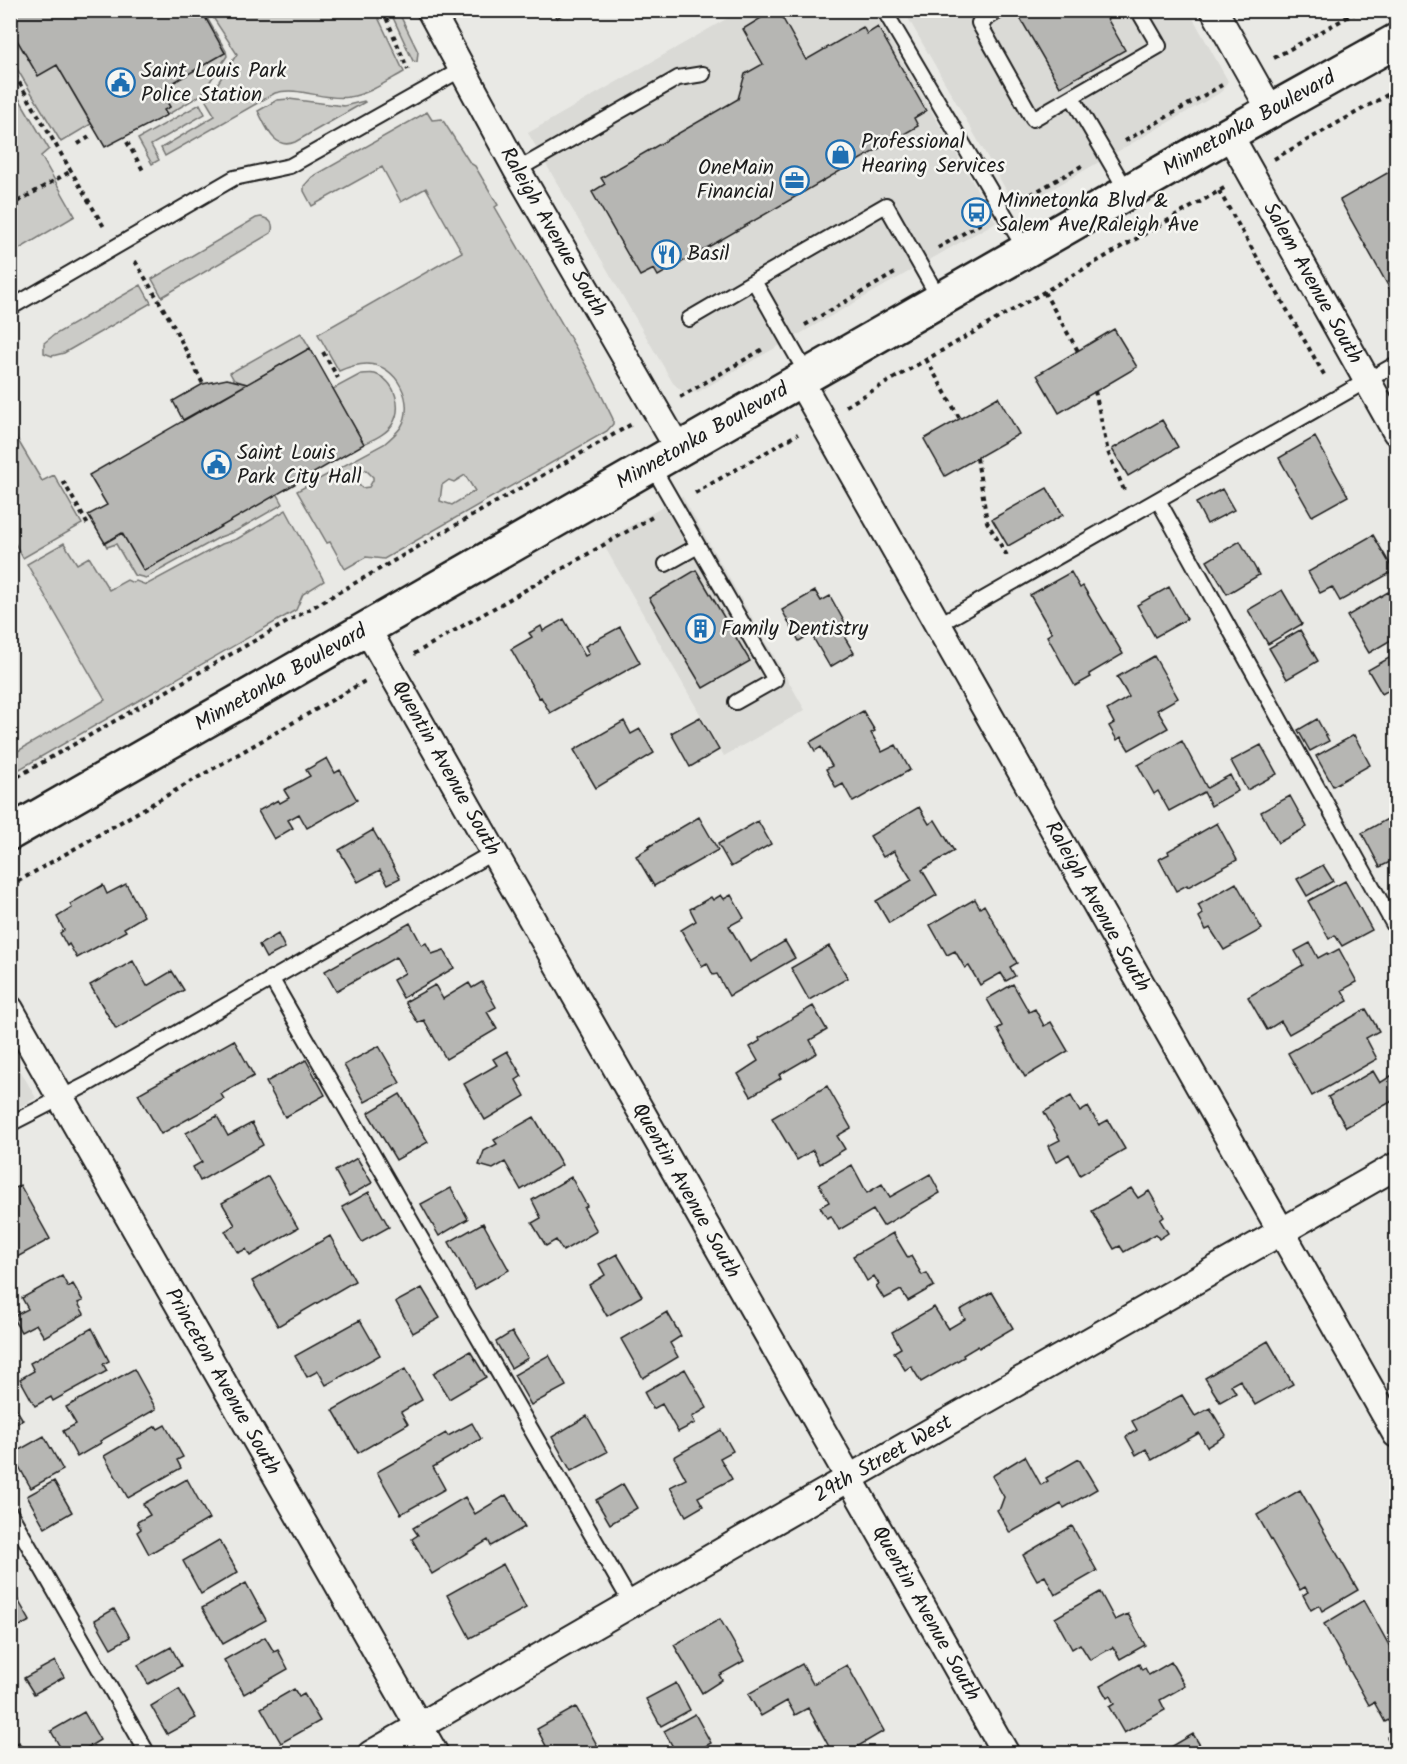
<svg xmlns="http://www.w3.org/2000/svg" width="1407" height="1764" viewBox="0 0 1407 1764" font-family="Kalam,sans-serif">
  <rect width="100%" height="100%" fill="#e9e9e5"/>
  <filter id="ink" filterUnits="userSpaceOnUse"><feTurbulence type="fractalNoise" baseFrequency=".0167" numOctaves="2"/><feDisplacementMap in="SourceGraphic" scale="12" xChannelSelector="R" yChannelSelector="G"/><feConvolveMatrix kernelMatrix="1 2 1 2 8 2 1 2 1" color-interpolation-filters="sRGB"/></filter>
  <g filter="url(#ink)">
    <path fill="#dadad6" d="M740,11H873L996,222L698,392L690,393L683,392L673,383L528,133Z
      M904,11H1189L1228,81L1223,90L1218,94L1017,209Z
      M682,496L805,710L724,756L602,542Z
      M11,1054L36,1098L11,1112H10Z"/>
    <path fill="#cbcbc7" stroke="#747472" stroke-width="1.5" fill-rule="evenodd" d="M224,10L375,11L404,72C386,82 369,94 349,97C324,101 299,86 275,93L165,156L161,148L215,116L206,101L237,54L214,19Z
      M201,11H203L226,51L227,56L201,95L167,115L164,110L170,107L160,90L225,53Z
      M390,11H398L418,52L417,62L413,61Z
      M10,28L57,65L91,124L61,142L11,59Z
      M10,83L49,149L41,156L75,216L11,254Z
      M289,99L344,106L364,101L365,102L295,142C274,151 266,126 258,111L277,100Z
      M200,104L205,114L151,145L159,160L152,164L138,139Z
      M427,112L432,120L442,119L470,163L475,166L498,205L495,207L592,376L613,419V424L607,431L384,559L366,557L345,569L330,542L327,543L297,491L384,444C390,439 396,434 401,427C416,403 397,364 367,364C357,364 348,367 339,371L318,334L462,252L426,188L401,202L382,167L312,206L304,191V186L312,177ZM366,470L373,477V480L369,487L362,488L354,480L358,471ZM465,475L475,491L452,505L440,501L442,485L449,480L454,482Z
      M261,217C270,219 275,224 271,233L162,297L152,279L256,218Z
      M141,285L151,303L64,353L52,356L44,353V343L54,335Z
      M301,333L310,348L247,384L234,380L230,373Z
      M361,374C365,374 371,373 375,374C396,381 403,408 392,425C386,434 374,439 364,444L333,389Z
      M10,427L42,481L54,475L82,524L23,558L11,536Z
      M277,493L283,504L236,531L220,537L146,578L134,575L116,544L107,547L105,543L122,533L144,570Z
      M286,510L324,581L303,594L296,610L18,770L11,755L105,700L27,564L64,543L77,564L89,557L109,590L127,580L133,583L136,581L146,585L222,544L237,539Z"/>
    <path fill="#b6b6b3" stroke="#1c1c1c" stroke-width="1.5" d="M10,10H201L225,53L160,90L170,107L164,110L167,115L105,147L57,65L38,76L10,28Z
      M553,10H570L557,18Z
      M774,10H778L806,60L863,27L867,34L878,27L926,111L914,118L918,126L658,276L654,269L640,276L592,192L605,184L601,178L738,99L745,74L763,64L743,29Z
      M1109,10L1104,13L1125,50L1060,87L1016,11Z
      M1396,168V300L1340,200Z
      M1114,329L1137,367L1059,413L1037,375Z
      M310,348L364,444L144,571L122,533L105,543L88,515L107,505L89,475Z
      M227,379L247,384L183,420L173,401L203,384Z
      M998,397L1019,434L945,476L924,439Z
      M1162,420L1178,447L1128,476L1112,449Z
      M1315,437L1348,496L1312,516L1279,458Z
      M1047,488L1063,515L1008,546L992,519Z
      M1222,489L1234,510L1207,524L1196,503Z
      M1373,535L1394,571L1340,601L1332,587L1320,593L1308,572Z
      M1240,541L1259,575L1227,594L1207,561Z
      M696,570L750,661L703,688L649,598Z
      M1071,572L1080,588L1083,586L1123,654L1089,674L1091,677L1075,686L1047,636L1052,633L1030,595Z
      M1169,587L1187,619L1155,637L1137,605Z
      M1282,590L1302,624L1268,644L1248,610Z
      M815,591L821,601L830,596L851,634L845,638L854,653L830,667L811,634L799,641L782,610Z
      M1388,592L1396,607V637L1369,653L1347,616Z
      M564,619L585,656L589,654L585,646L620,627L640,663L550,713L541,697L539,698L511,649L532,637L529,633L541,626L543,631Z
      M1300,630L1318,661L1287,679L1269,648Z
      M1396,654V686L1382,694L1368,670Z
      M1154,656L1178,698L1157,710L1168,728L1129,750L1121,737L1117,740L1109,726L1114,723L1107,710L1129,697L1117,677Z
      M863,711L875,731L871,733L882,752L896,745L910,770L853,802L843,784L836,788L826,769L832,766L821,747L815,751L810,742Z
      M700,717L719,750L690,767L671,733Z
      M1317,719L1329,741L1310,751L1298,730Z
      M624,721L631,734L640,729L654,753L596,788L574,750Z
      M1354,735L1370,765L1333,786L1316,756Z
      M1182,741L1207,788L1230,775L1238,791L1211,806L1204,792L1169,811L1158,791L1154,794L1138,765Z
      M1261,745L1277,774L1247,790L1231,761Z
      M327,758L335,773L340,770L357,800L307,828L299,814L288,820L293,828L274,839L258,811L278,800L280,803L289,798L284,790L310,776L306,770Z
      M1290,796L1307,827L1278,843L1261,812Z
      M919,807L929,824L935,820L954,851L922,870L937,895L889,923L876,901L912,880L894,851L883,857L870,836Z
      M699,817L718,850L654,886L636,856L649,848L648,847Z
      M1391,817L1396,827V859L1380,867L1362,833Z
      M758,821L771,844L731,867L718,844Z
      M1217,823L1237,860L1188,887L1187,885L1176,891L1159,859L1169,854L1168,851Z
      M373,830L400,878L388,884L380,870L358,882L339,850Z
      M1323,865L1333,881L1307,896L1297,879Z
      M1345,881L1372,930L1342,946L1335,935L1329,939L1308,901Z
      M1236,883L1262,929L1224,950L1210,928L1206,930L1199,917L1203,914L1198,905Z
      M126,884L144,916L124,928L126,931L77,958L69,944L67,946L60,933L64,930L57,917L72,908L70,904L103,885L107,894Z
      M721,895L724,899L731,895L744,918L729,926L750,962L785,941L795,958L729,996L717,974L713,975L707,963L702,966L681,930L696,921L690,909L711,897L713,900Z
      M975,899L980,908L984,905L1017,963L1010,967L1015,976L1006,981L1001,973L980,985L969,966L965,968L955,951L947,955L930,925Z
      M410,923L422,945L426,943L432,954L444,950L454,968L403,998L393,980L405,973L396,957L336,991L325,971Z
      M278,934L285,948L266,958L259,945Z
      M1310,943L1318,958L1327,953L1328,955L1339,949L1357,982L1342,990L1348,1001L1289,1034L1281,1021L1267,1030L1248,997L1303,965L1295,951Z
      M829,946L848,978L809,1000L791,968Z
      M133,961L147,986L172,971L184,990L116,1029L90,985Z
      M482,982L496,1007L487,1012L497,1029L446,1059L424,1020L418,1023L405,1002L435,985L443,999L469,983L472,988Z
      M1013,984L1029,1012L1035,1009L1044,1026L1051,1022L1068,1051L1025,1077L997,1029L1002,1026L987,999Z
      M813,1006L827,1030L810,1040L817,1053L779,1075L781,1078L751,1096L738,1074L758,1061L750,1047L760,1041L759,1038Z
      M1366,1009L1379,1031L1366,1038L1377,1059L1312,1096L1288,1053Z
      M234,1040L254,1076L221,1094L224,1099L161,1134L138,1094Z
      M379,1046L400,1083L365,1102L344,1065Z
      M507,1051L522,1076L516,1080L525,1096L485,1120L464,1084L497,1065L493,1059Z
      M306,1060L325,1095L285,1117L266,1082Z
      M1373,1071L1380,1083L1394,1074L1396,1078V1099L1346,1127L1328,1097Z
      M827,1086L851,1128L837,1136L845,1149L820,1164L813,1150L797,1160L772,1118Z
      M400,1094L428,1142L396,1160L368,1113Z
      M1071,1096L1080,1112L1088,1107L1099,1125L1108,1120L1125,1149L1080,1175L1069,1154L1056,1162L1048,1146L1060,1140L1044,1112Z
      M217,1116L228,1136L252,1123L263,1145L200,1181L193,1167L202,1162L186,1133Z
      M534,1117L562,1165L521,1190L505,1162L493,1169L479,1165L484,1151L497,1144L494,1140Z
      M357,1158L372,1183L349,1196L335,1171Z
      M852,1165L867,1193L882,1184L890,1197L930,1174L940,1193L883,1226L873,1210L839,1230L831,1216L827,1218L820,1207L829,1202L819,1184Z
      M268,1176L298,1228L250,1256L246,1249L238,1253L225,1231L235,1225L222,1203Z
      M571,1177L587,1206L584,1208L597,1231L563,1251L556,1240L546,1246L532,1223L541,1218L532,1200Z
      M20,1185L50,1239L10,1261V1191Z
      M451,1188L468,1219L439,1236L421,1204Z
      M1131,1188L1138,1198L1149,1191L1164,1217L1160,1220L1168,1233L1159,1239L1156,1234L1124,1252L1120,1246L1114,1249L1092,1211Z
      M369,1192L389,1227L362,1242L342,1207Z
      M483,1223L509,1270L475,1289L449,1242Z
      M893,1233L908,1258L911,1256L922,1275L927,1273L934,1286L908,1301L901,1290L884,1299L876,1286L879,1284L874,1276L867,1281L853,1256Z
      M330,1236L355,1281L278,1326L252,1281Z
      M617,1254L642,1296L607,1316L589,1285L605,1275L599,1264Z
      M62,1276L68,1287L73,1284L83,1301L78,1303L84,1314L44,1337L36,1324L21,1332L12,1317L28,1309L22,1298Z
      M1396,1277V1294L1389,1281Z
      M422,1288L440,1318L413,1333L396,1302Z
      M992,1292L1013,1328L979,1348L978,1346L963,1355L964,1357L921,1382L911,1366L905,1370L894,1352L901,1348L892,1332L934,1307L948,1329L965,1319L960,1310Z
      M667,1312L681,1336L670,1343L678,1357L643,1378L621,1339Z
      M360,1320L380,1355L326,1385L318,1371L307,1377L295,1356Z
      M92,1328L109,1361L103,1364L107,1371L53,1401L51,1397L35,1406L20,1379L34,1371L30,1363Z
      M512,1332L528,1358L511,1368L496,1342Z
      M1268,1341L1293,1384L1255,1405L1240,1380L1231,1385L1236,1393L1220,1402L1205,1378Z
      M470,1351L486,1377L449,1399L433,1373Z
      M549,1355L566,1386L531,1405L514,1375Z
      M134,1369L156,1409L100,1441L101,1443L77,1457L63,1431L76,1424L66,1407Z
      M405,1369L422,1400L401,1412L408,1424L358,1453L333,1410Z
      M685,1369L707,1408L692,1417L695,1423L678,1432L662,1404L653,1409L644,1392Z
      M1182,1395L1195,1416L1210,1408L1226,1435L1207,1447L1199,1433L1152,1460L1146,1449L1136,1455L1126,1437L1137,1430L1132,1421Z
      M10,1399L23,1420L10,1427Z
      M587,1416L607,1452L571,1471L552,1437Z
      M472,1423L481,1439L433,1467L445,1489L401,1514L377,1472L446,1433L448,1436Z
      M165,1425L183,1457L177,1460L181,1468L128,1498L104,1456L156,1426L158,1429Z
      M721,1430L733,1451L720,1458L732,1479L698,1497L703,1506L686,1516L670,1487L686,1479L674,1457Z
      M44,1436L63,1470L31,1488L12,1454Z
      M1025,1456L1041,1485L1048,1481L1046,1478L1079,1459L1097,1489L1064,1508L1061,1504L1010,1533L997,1510L1000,1508L1004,1497L992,1476Z
      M187,1479L209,1519L149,1554L137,1532L141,1529L137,1522L150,1515L143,1504Z
      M54,1481L72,1512L45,1528L27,1496Z
      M623,1484L637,1508L610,1524L596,1500Z
      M1300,1490L1358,1590L1322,1611L1319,1605L1311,1610L1303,1595L1308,1592L1305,1587L1300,1590L1257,1515Z
      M506,1495L525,1527L491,1546L488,1540L432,1574L412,1539L418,1535L413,1528L465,1497L475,1514Z
      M1072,1526L1097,1571L1055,1595L1045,1576L1037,1580L1023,1555Z
      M219,1540L238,1572L201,1594L183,1561Z
      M503,1564L526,1608L470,1638L447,1595Z
      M246,1583L266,1620L223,1644L202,1608Z
      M10,1586L30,1621L10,1631Z
      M1100,1592L1115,1620L1128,1614L1145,1645L1120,1659L1113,1647L1090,1660L1080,1644L1072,1649L1055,1618Z
      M1364,1600L1396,1658V1716L1385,1722L1374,1702L1369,1705L1324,1624Z
      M114,1609L130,1637L111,1648L95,1620Z
      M720,1619L744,1661L719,1675L722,1680L702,1693L674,1645Z
      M265,1637L274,1652L278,1650L288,1669L244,1694L224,1660Z
      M171,1647L181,1666L148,1684L138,1665Z
      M55,1661L64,1677L34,1694L24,1678Z
      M1171,1662L1185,1686L1160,1700L1165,1710L1124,1733L1109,1707L1114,1704L1110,1696L1107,1698L1100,1686L1139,1664L1142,1670L1145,1668L1149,1675Z
      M802,1664L813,1684L847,1665L884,1731L845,1754H833L808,1708L795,1715L787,1701L761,1716L748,1694Z
      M676,1683L690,1710L661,1726L646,1699Z
      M179,1689L196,1718L167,1734L151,1706Z
      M294,1689L299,1697L304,1694L320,1721L281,1743L261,1708Z
      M576,1707L602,1754H539L538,1751L546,1746L537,1729Z
      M84,1712L100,1740L77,1754H64L51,1731Z
      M695,1714L711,1743L692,1754H677L664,1731Z
      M1396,1732V1753L1387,1737Z
      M1193,1734L1203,1750L1196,1754H1159Z
      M19,1742L25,1754H10V1747Z"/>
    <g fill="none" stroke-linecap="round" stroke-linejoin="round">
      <defs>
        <path id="lane" d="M884,10L1026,251
          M1000,10L979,23L1033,119L1159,46L1138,10
          M1072,97L1128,193
          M517,170L678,78L703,74
          M10,308L234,178L290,166L462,69
          M689,319L754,281
          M808,376L754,281L886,205L940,300
          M652,466L775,680L736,702
          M1158,500L1396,929
          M666,564L698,546
          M938,625L1396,364
          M271,978L631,1603
          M10,1124L88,1084L492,853
          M10,1513L148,1754"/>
        <g id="street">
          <path id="s1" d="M430,10L517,170L679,450"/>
          <path d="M1214,10L1271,111"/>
          <path id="s2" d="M1229,134L1396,432"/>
          <path id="s3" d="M800,381L1396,1434"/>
          <path id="s4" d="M367,629L1006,1754"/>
          <path id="s5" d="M10,1009L435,1754"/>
          <path id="s6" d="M371,1754L818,1496L1396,1166"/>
        </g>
        <g id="secondary">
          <path id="s7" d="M10,833L1229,134L1396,41"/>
        </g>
      </defs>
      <use href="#lane" stroke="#1c1c1c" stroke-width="18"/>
      <use href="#street" stroke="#1c1c1c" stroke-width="30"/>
      <use href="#secondary" stroke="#1c1c1c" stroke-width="38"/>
      <path stroke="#1c1c1c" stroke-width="4" stroke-dasharray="4.5 4.5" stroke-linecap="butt" d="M383,10L408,70
        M1274,58L1360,10
        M10,67L104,227
        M1125,141L1222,85
        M127,142L144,172
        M78,144L91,136
        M1274,159L1396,90
        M1219,191L1326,378
        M1023,199L1085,164
        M10,206L71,171
        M938,248L983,222
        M135,261L172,323L203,384
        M1044,292L1078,351
        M805,325L897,272
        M323,352L338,378
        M926,359L960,419
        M1095,391L1108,452L1124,490
        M680,397L765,348
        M846,406L1226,187
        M977,458L987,522L1009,559
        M63,481L88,525
        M695,493L798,434
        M414,654L654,516
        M10,781L632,424
        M10,886L365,681"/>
      <use href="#lane" stroke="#f6f6f2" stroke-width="14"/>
      <use href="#street" stroke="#f6f6f2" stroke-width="26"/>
      <use href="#secondary" stroke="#f6f6f2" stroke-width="33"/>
    </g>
  </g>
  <defs>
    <symbol id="civic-ring" viewBox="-11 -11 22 22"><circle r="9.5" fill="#f6f6f2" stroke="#1f6fb2" stroke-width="1.5"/><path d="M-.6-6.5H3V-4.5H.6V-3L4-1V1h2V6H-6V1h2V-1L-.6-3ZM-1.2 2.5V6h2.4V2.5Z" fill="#1f6fb2"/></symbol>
    <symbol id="shop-ring" viewBox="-11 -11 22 22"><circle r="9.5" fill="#f6f6f2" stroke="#1f6fb2" stroke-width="1.5"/><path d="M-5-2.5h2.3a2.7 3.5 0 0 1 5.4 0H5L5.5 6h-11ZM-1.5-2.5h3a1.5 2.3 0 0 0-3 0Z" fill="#1f6fb2"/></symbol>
    <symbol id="office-ring" viewBox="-11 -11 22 22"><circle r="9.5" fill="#f6f6f2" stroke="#1f6fb2" stroke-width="1.5"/><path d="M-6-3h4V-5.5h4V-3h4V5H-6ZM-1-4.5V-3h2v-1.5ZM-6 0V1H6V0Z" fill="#1f6fb2"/></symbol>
    <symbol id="bus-ring" viewBox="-11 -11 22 22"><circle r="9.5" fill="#f6f6f2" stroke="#1f6fb2" stroke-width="1.5"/><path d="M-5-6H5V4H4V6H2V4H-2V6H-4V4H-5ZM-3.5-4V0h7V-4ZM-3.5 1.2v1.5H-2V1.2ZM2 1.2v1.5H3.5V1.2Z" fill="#1f6fb2"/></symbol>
    <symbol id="restaurant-ring" viewBox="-11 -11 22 22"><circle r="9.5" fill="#f6f6f2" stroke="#1f6fb2" stroke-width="1.5"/><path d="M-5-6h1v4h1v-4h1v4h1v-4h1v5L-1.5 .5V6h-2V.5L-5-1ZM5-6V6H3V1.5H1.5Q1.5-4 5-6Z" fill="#1f6fb2"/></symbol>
    <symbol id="building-ring" viewBox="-11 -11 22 22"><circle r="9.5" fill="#f6f6f2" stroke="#1f6fb2" stroke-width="1.5"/><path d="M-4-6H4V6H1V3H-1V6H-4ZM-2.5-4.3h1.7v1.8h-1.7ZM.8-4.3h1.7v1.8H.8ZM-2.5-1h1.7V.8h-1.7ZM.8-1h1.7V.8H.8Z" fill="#1f6fb2"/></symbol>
  </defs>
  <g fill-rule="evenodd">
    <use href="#civic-ring" x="104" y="66" width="33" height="33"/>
    <use href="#shop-ring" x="824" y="138" width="33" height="33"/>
    <use href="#office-ring" x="778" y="164" width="33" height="33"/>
    <use href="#bus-ring" x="960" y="196" width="33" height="33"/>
    <use href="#restaurant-ring" x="650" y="238" width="33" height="33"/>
    <use href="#civic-ring" x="200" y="448" width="33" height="33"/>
    <use href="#building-ring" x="684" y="612" width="33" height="33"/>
  </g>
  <g text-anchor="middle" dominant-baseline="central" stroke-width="5" stroke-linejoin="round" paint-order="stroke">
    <g font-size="21" fill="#1c1c1c" stroke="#f6f6f2" text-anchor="start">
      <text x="141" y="71">Saint Louis Park<tspan x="141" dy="24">Police Station</tspan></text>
      <text x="861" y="142">Professional<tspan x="861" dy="24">Hearing Services</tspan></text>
      <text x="774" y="168" text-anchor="end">OneMain<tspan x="774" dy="24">Financial</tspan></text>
      <text x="997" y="201">Minnetonka Blvd &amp;<tspan x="997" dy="24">Salem Ave/Raleigh Ave</tspan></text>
      <text x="687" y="254">Basil</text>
      <text x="237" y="453">Saint Louis<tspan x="237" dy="24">Park City Hall</tspan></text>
      <text x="721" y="629">Family Dentistry</text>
    </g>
    <g font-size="21" fill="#1c1c1c" stroke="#f6f6f2">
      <text stroke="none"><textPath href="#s7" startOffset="1428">Minnetonka Boulevard</textPath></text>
      <text stroke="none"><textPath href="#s1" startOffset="254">Raleigh Avenue South</textPath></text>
      <text stroke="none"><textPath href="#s2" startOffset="171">Salem Avenue South</textPath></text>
      <text stroke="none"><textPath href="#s7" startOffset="798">Minnetonka Boulevard</textPath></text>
      <text stroke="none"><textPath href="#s7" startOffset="312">Minnetonka Boulevard</textPath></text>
      <text stroke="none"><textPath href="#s4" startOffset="160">Quentin Avenue South</textPath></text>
      <text stroke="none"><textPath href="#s3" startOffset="604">Raleigh Avenue South</textPath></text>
      <text stroke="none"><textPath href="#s4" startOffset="646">Quentin Avenue South</textPath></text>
      <text stroke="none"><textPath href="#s5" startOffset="429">Princeton Avenue South</textPath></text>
      <text stroke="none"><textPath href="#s6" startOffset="591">29th Street West</textPath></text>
      <text stroke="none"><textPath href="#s4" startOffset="1132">Quentin Avenue South</textPath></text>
    </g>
  </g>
  <rect width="1407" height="1764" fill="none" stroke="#f6f6f2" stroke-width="36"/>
  <rect x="18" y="18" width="1371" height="1728" fill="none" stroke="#1c1c1c" stroke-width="2" filter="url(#ink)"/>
</svg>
